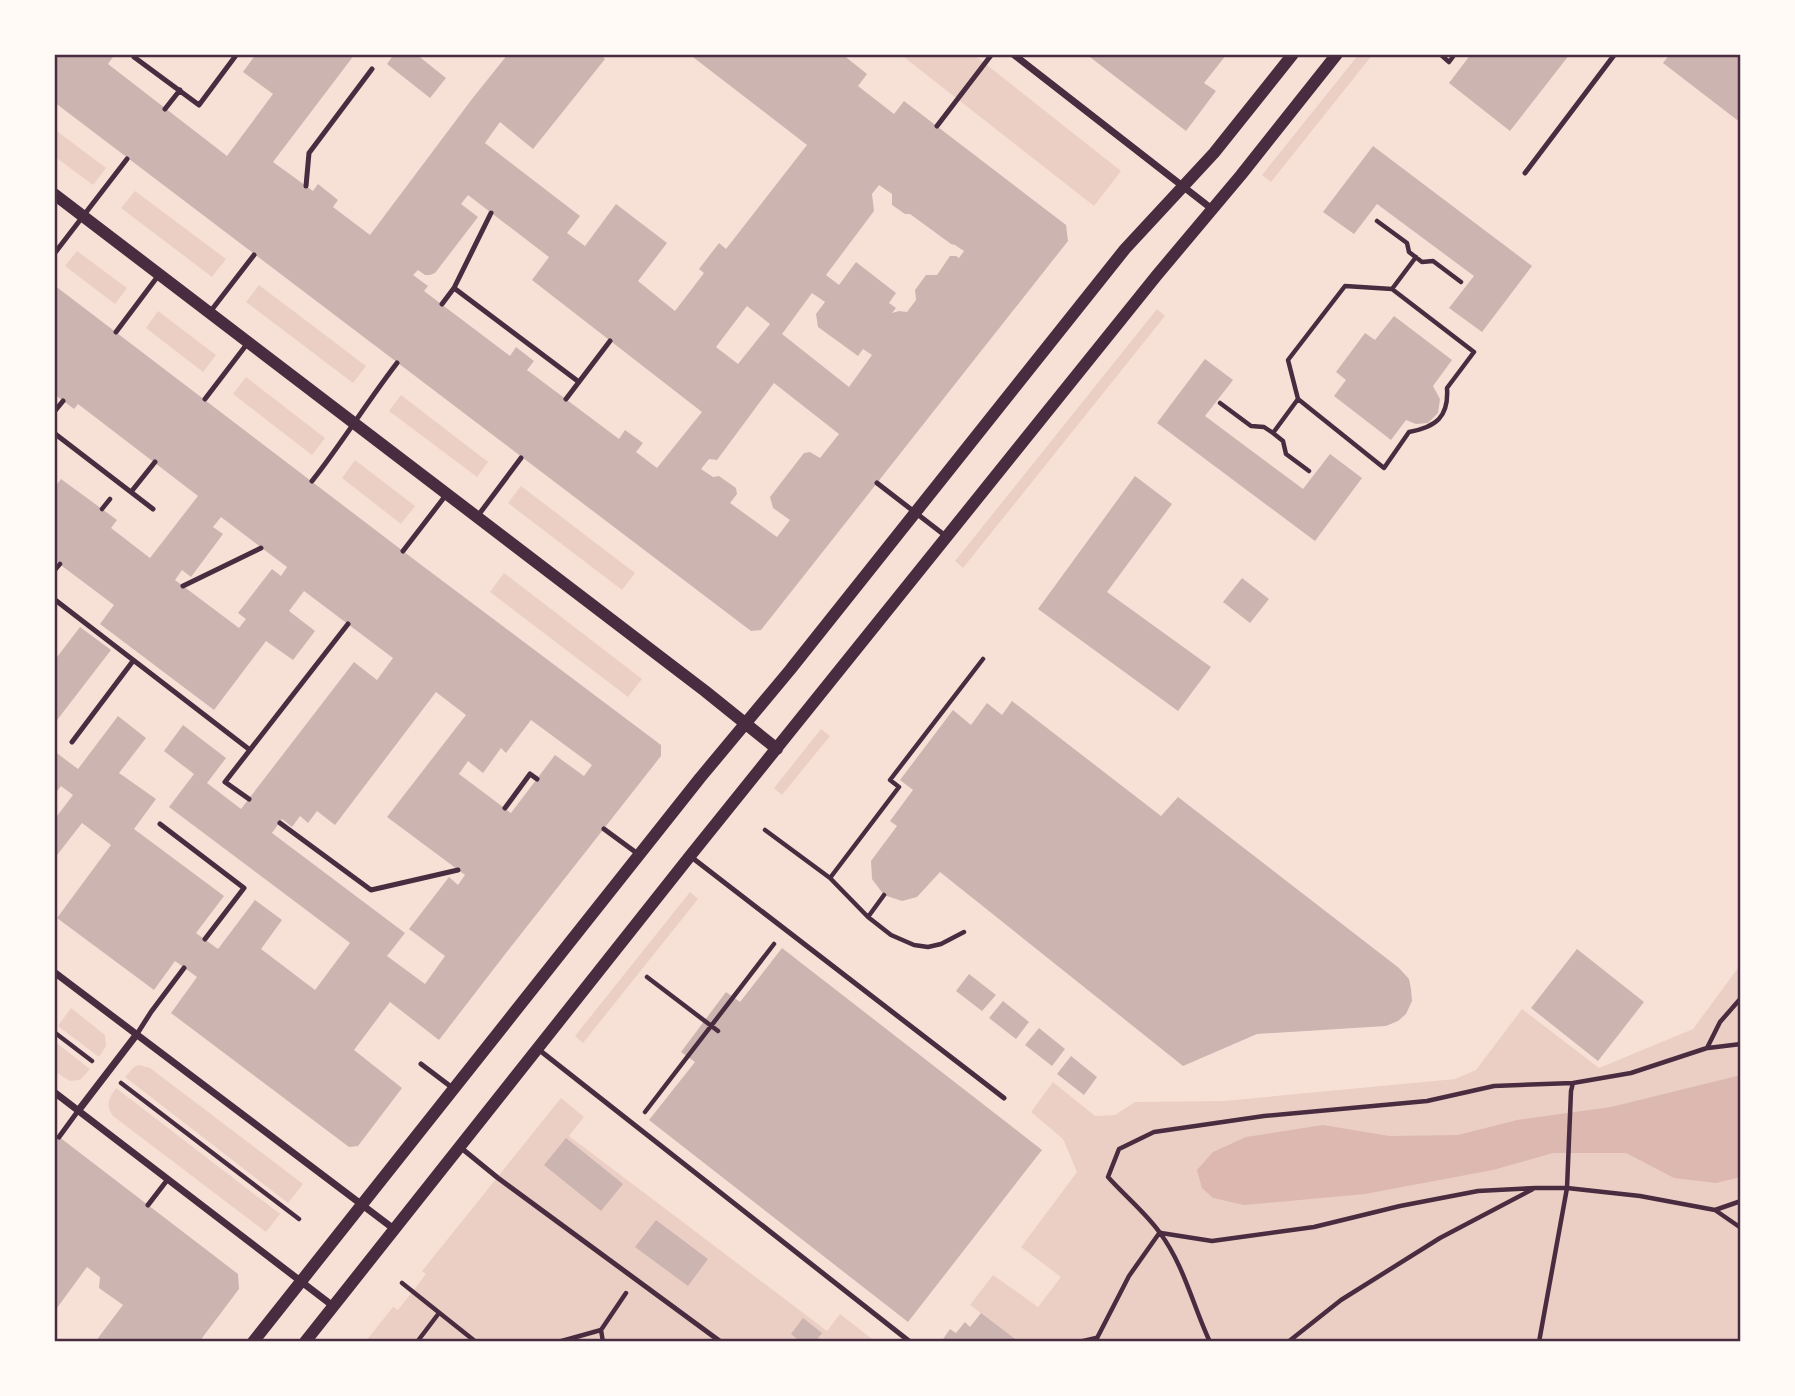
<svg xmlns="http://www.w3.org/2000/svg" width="1795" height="1396" viewBox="0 0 1795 1396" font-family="Overpass,sans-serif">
  <rect width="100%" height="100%" fill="#f7e1d7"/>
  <path fill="#ebcfc5" d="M900,54H973L1121,171L1094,206Z
    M1359,54H1373L1271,182L1262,175Z
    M54,129L106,168L93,185L54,156Z
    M135,191L226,259L212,277L121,208Z
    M77,251L127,288L115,304L65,266Z
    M259,285L366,366L353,383L246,302Z
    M1157,309L1165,316L963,568L955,561Z
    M158,311L216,355L203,372L146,328Z
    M246,377L325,438L312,455L233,394Z
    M401,395L488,462L477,477L389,411Z
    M355,460L415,506L401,524L342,478Z
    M521,486L635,573L622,590L508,503Z
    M504,573L642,679L628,697L490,592Z
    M821,729L830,736L782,795L774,788Z
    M690,892L698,899L583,1043L575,1036Z
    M1741,964V1342H988L999,1327L970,1305L993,1275L1038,1307L1061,1277L1021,1247L1077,1172L1063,1139L1031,1112L1053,1082L1095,1116L1115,1115L1135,1102L1224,1101L1455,1079L1476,1070L1522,1009L1599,1068L1693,1029Z
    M71,1008L105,1035L106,1046L99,1057L58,1026Z
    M54,1041L90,1069L80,1080L70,1081L54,1071Z
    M139,1065L150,1068L303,1184L288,1203L125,1077L134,1067Z
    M116,1088L280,1214L266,1232L113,1116C105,1105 109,1098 116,1088Z
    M561,1098L584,1117L569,1136L827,1331L840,1314L876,1342H365L393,1307L398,1310L426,1274L422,1271Z"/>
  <path fill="#dcb8b0" d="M1741,1075V1177L1716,1183L1674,1178L1626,1153H1553L1493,1170L1365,1194L1244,1205L1213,1198L1202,1188L1197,1170L1213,1152L1246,1137L1323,1125L1389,1136L1458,1135L1517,1120L1611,1107Z"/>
  <path fill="#ccb4b1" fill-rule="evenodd" d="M54,54H115L108,64L227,156L273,94L243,72L256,54H355L273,162L313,191L318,184L338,200L333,207L370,235L472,99L508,54H600L605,59L533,149L500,122L485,143L580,216L567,233L585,246L616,204L667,243L638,281L675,311L704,273L699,269L719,243L726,249L807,145L689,54H842L867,74L858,86L894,114L904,101L1066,225L1068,241L761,630L751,631L54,102ZM879,185L892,194V205L905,214H910L951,244L955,245L964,251L959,258L956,256H950L937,275H926L915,290L916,300L907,312L899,311L892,313L896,308L889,303L896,293L856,262L839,285L826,275L874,211L872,194ZM468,195L549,257L532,280L702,412L657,468L636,452L643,443L625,430L619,439L527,370L534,361L516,347L510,356L424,291L428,286L413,275L418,270L425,275H430L435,273L478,217L461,204ZM812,293L825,302L816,314L818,327L858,356L863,349L872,355L849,387L782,334ZM747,306L770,324L738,364L716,347ZM774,383L839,434L820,458L810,452L804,453L770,497L773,508L790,520L777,537L730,503L737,494L736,488L719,476L713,477L701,469L709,459L717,460Z
    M394,54H416L446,78L430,98L387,64Z
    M1086,54H1227L1204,83L1216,91L1186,131Z
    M1471,54H1570L1510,131L1449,83Z
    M1670,54H1741V123L1663,63Z
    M1373,146L1532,266L1482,332L1449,308L1474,276L1377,204L1354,234L1323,212Z
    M54,285L420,564L661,745V756L506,953L439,1040L390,1002L354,1050L402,1088L358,1146L349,1147L171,1013L197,977L175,961L154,990L57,918L111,845L82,823L54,859V820L73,795L61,786L54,795V751L78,769L118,716L146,738L119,773L156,799L134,829L224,896L196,933L218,949L255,900L282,920L261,949L315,990L350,943L169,807L194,774L164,751L183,725L226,758L207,783L241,809L354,662L377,680L393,658L304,591L289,611L315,631L293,660L266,641L214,710L100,624L114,605L54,560V488L61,479L117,520L111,528L150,558L198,496L78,404L74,409L54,394ZM221,517L287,567L281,576L272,569L238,613L246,619L239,628L175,580L182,570L191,577L223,534L213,527ZM436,692L466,715L387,817L465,875L458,885L449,877L409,929L445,956L425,984L387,956L405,933L272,833L282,819L292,827L300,816L308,823L317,811L335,825ZM531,720L592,765L584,776L555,755L511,813L459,774L468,761L483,773L501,748L506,753Z
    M1394,316L1452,360L1433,386L1440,399L1438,413L1428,423L1416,424L1406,420L1391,440L1334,396L1346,380L1336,372L1365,333L1375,340Z
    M1205,359L1233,380L1205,416L1303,489L1330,454L1362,478L1315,541L1157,423Z
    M1135,476L1172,504L1107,592L1211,667L1178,711L1038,609Z
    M1242,578L1269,599L1250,623L1223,602Z
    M80,627L111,650L54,724V661Z
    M1012,701L1161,816L1178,797L1399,968L1409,979L1411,989L1412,1001L1406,1014L1398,1021L1386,1026L1257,1034L1183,1066L940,872L917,897L902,901L884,895L872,879L871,861L897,826L890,821L913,790L900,780L953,710L971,725L987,703L1002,715Z
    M782,948L1042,1150L908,1322L649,1120L695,1062L681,1052L726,992L740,1002Z
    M1577,949L1644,1002L1598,1061L1531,1008Z
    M969,974L996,995L982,1011L956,991Z
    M1003,1001L1029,1022L1016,1039L989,1018Z
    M1039,1028L1065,1049L1052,1066L1025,1045Z
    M1071,1056L1097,1077L1084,1095L1057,1074Z
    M54,1133L238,1274L239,1289L199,1342H95L123,1305L99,1288L100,1277L87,1267L54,1312Z
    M566,1138L623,1184L601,1211L544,1165Z
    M656,1220L708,1259L688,1286L635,1247Z
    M981,1313L1019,1342H941L950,1329L956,1333L965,1322L970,1327Z
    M803,1318L822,1333L815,1342H801L791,1334Z"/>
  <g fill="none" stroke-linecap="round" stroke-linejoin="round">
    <path stroke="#4a2c40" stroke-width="4.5" d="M1440,54L1449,62L1455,54
      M1377,221L1407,243L1409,252L1422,262L1433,261L1461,282
      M1345,286L1392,289L1474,352L1447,388C1449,417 1436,427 1409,432L1384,468L1298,399L1288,360Z
      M1392,289L1416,257
      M1220,403L1251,426L1264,427L1273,433L1283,441L1286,454L1309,471
      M1273,433L1298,399
      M102,509L110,499
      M54,571L60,564
      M765,830L830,878L868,917L891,935L914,945L928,947L941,944L964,932
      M830,878L899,787L890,780L983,659
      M868,917L884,895
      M647,977L718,1031
      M54,1032L92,1061
      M1708,1048L1741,1044
      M121,1083L299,1219
      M645,1112L774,944
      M1715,1210L1741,1201
      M1161,1233L1212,1241L1314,1227L1400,1206L1478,1191L1536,1188H1567L1571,1091L1573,1083
      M402,1283L476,1342
      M601,1330L626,1293
      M417,1342L439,1313
      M558,1342L601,1330L603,1342
      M1079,1342L1096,1338
      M1095,1342L1129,1276L1160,1232
      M1210,1342C1193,1306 1184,1265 1160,1233C1147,1214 1124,1195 1108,1177L1119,1149L1154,1132L1264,1116L1427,1101L1494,1086L1573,1083L1631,1073L1707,1048L1720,1022L1741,998
      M1288,1342L1341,1300L1440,1238L1533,1189
      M1539,1342L1567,1188L1640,1196L1715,1210L1741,1228"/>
    <path stroke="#4a2c40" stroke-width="5" d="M136,54L134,57L199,105L237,54
      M165,109L180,90
      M937,126L992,54
      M1525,173L1615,54
      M306,186L309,153L372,69
      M54,254L127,159
      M454,288L579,382
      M442,304L454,288L491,213
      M210,312L254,255
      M116,332L158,276
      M205,399L247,344
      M566,399L610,341
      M54,412L63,401
      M54,433L153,509
      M312,481C342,443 367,402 397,363
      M877,483L947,537
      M131,492L155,462
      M477,517L521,458
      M403,551L446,495
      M183,586L261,548
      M54,599L250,750
      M72,742L133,661
      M249,799L225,782L348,624
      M505,808L530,774L537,779
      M280,823L371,890L458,870
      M160,824L244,888L205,939
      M604,829L638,854
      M690,856L1004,1098
      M137,1034L151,1012L184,968
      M538,1049L909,1341
      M421,1064L454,1089
      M59,1137L78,1111
      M460,1147L498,1178L721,1342
      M148,1205L168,1179"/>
    <path stroke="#4a2c40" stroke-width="7" d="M1013,54L1212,209
      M54,972L394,1229
      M54,1092L333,1306
      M78,1111L137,1034"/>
    <path stroke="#4a2c40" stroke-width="12" d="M54,194L705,691L777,749
      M253,1342L700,778L790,670L1125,249L1214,153L1293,54
      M305,1342L690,856L1157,275L1241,175L1337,54"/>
  </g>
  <rect width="1795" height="1396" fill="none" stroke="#fffaf5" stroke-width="112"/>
  <rect x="56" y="56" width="1683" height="1284" fill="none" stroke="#4a2c40" stroke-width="2.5"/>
</svg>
